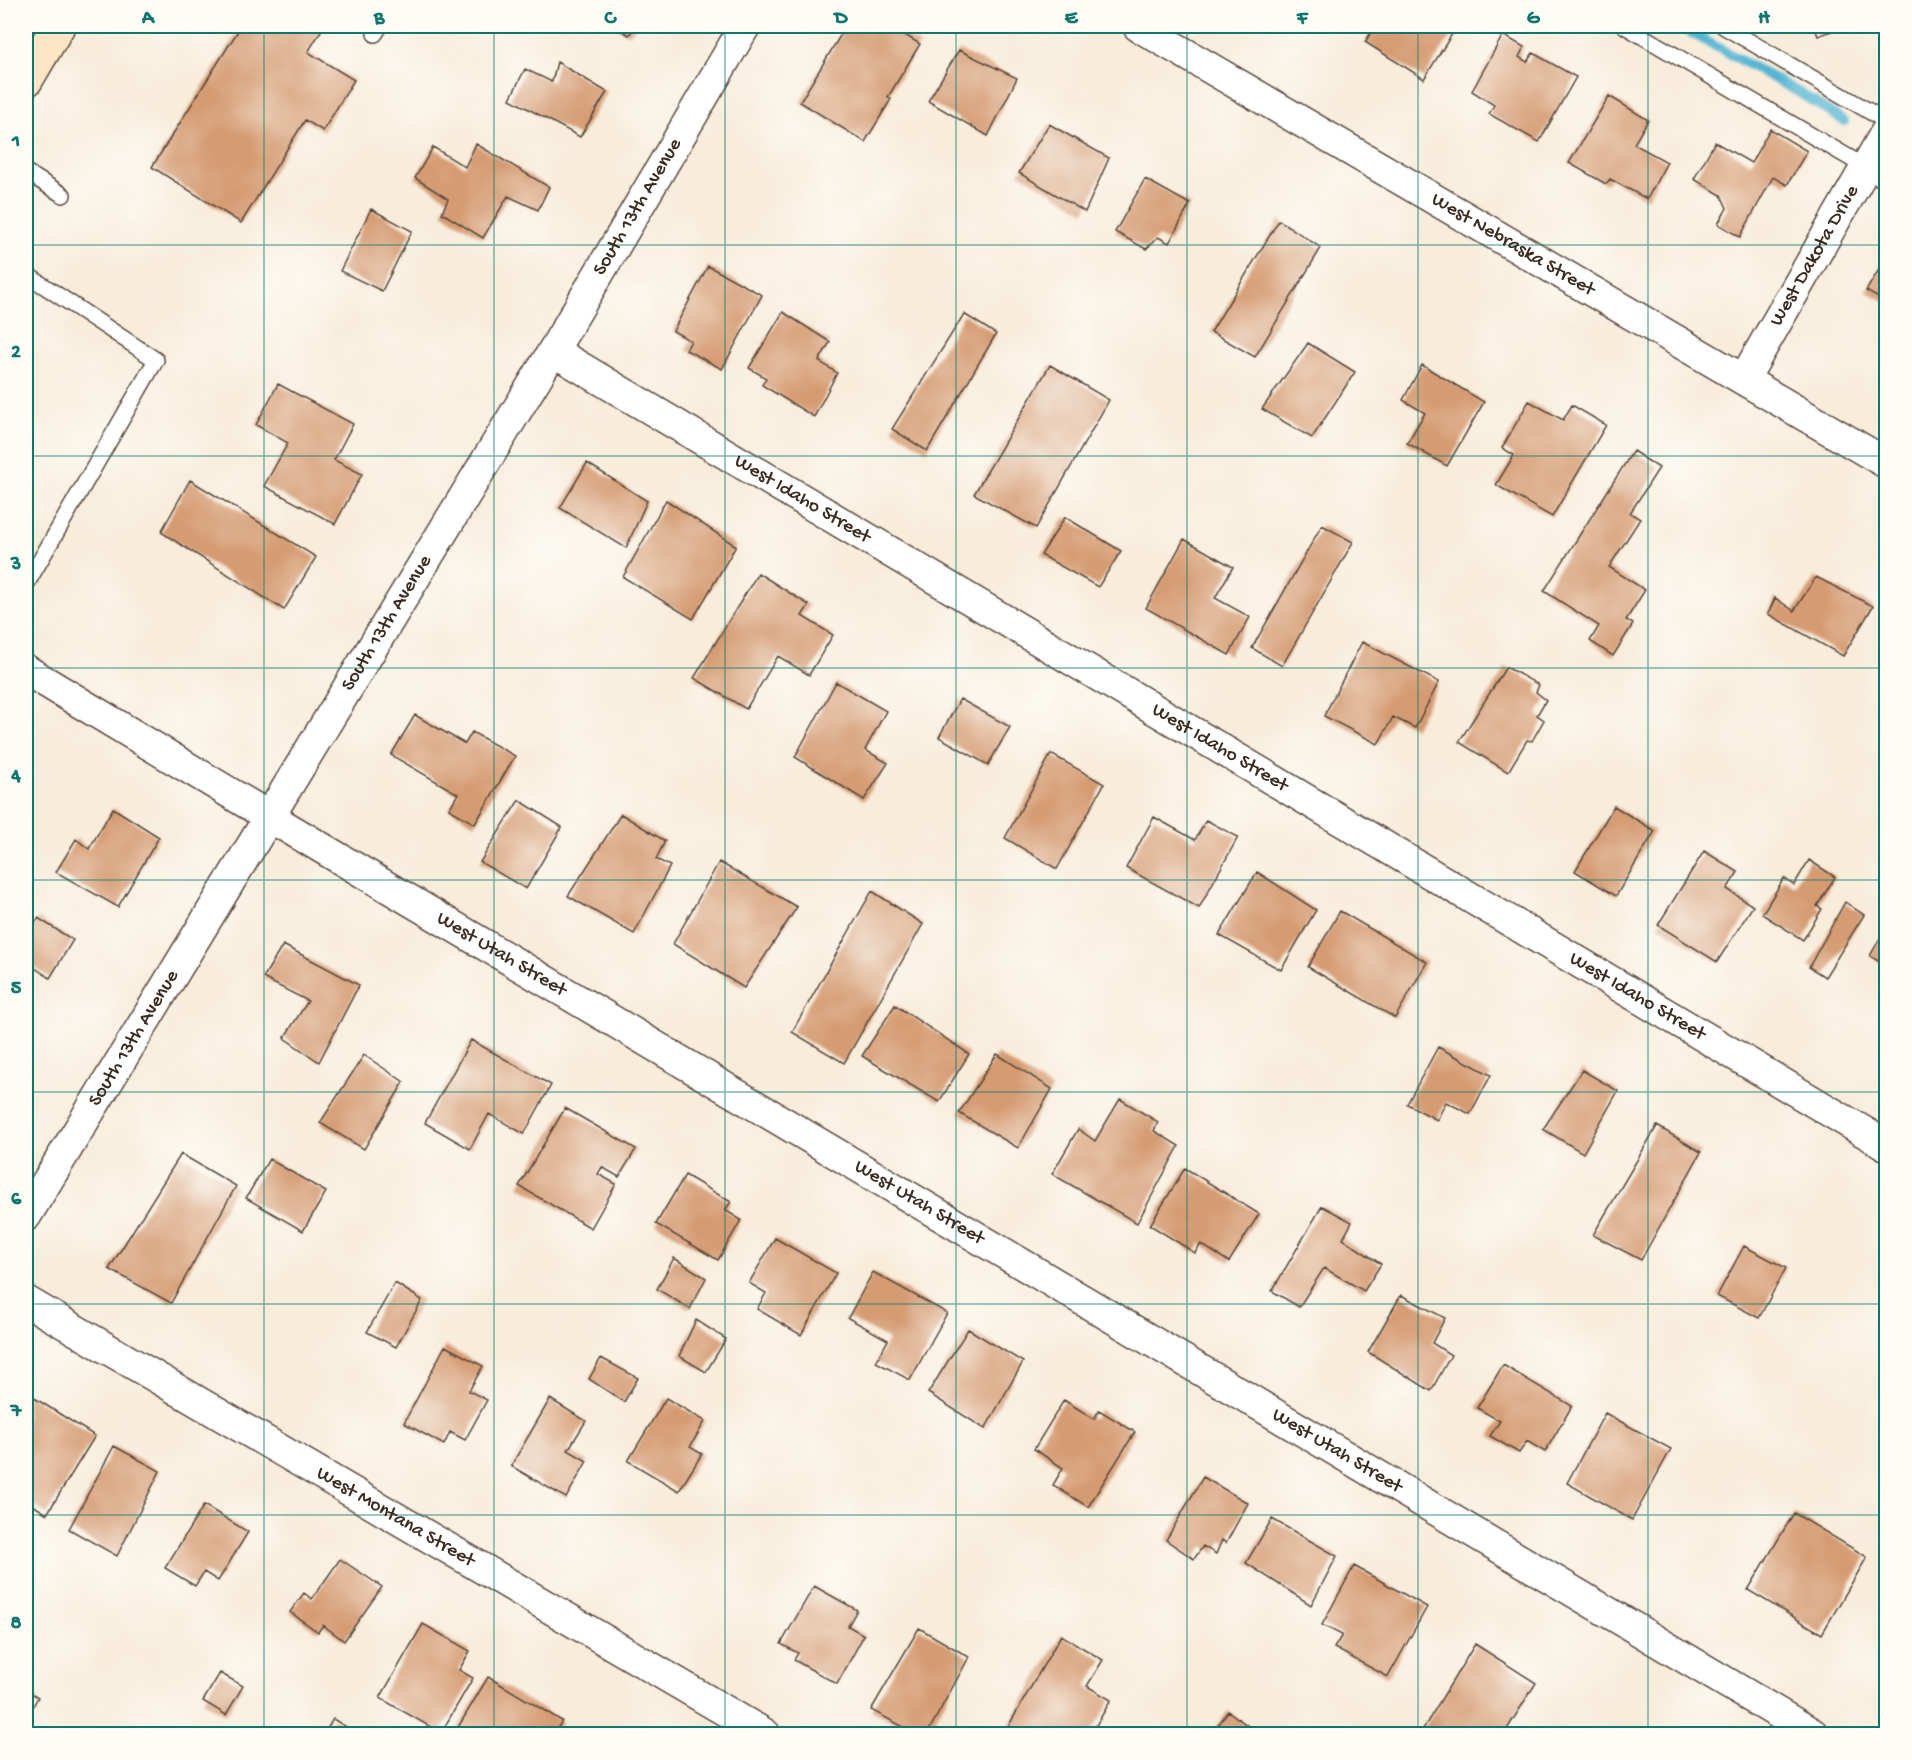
<svg xmlns="http://www.w3.org/2000/svg" width="1912" height="1760" viewBox="0 0 1912 1760" font-family="'Gochi Hand',sans-serif">
  <rect width="100%" height="100%" fill="#fdfcf7"/>
  <filter id="ink" filterUnits="userSpaceOnUse"><feTurbulence type="fractalNoise" baseFrequency=".0167" numOctaves="2"/><feDisplacementMap in="SourceGraphic" scale="12" xChannelSelector="R" yChannelSelector="G"/><feConvolveMatrix kernelMatrix="1 2 1 2 8 2 1 2 1" color-interpolation-filters="sRGB"/></filter>
  <filter id="wash" filterUnits="userSpaceOnUse"><feTurbulence type="fractalNoise" baseFrequency=".008" numOctaves="4" result="noise"/><feDisplacementMap in="SourceGraphic" scale="24" xChannelSelector="R" yChannelSelector="G"/><feGaussianBlur stdDeviation="1.35" result="paint"/><feColorMatrix in="noise" values="0 0 0 0 0 0 0 0 0 0 0 0 0 0 0 0 0 1.4 0 .05"/><feComposite in="paint" operator="in"/></filter>
  <g filter="url(#wash)">
    <rect width="100%" height="100%" fill="#f8ecda"/>
    <g fill="none" stroke-linecap="round" stroke-linejoin="round">
      <path stroke="#54b5d2" stroke-width="10" d="M1679,26L1798,92L1844,121"/>
    </g>
    <g id="blocks">
      <path fill="#d59b72" d="M241,26H324L308,52L354,80L323,131L305,120L241,223L152,167Z
        M613,26H636L629,35Z
        M846,26H890L920,44L888,97L891,99L865,142L800,102Z
        M1375,26H1457L1424,79L1365,42Z
        M1814,26H1845L1818,36Z
        M1503,35L1524,47L1519,57L1527,62L1533,53L1576,77L1539,142L1489,114L1494,105L1472,91Z
        M959,50L1017,78L988,136L928,101Z
        M557,62L607,92L580,137L510,99L525,69L552,82Z
        M1609,96L1648,120L1634,144L1667,162L1647,199L1610,179L1606,184L1569,163Z
        M1049,124L1109,158L1085,212L1019,173Z
        M1770,129L1807,151L1787,185L1773,177L1740,237L1718,224L1727,208L1721,195L1694,179L1715,142L1751,163Z
        M476,144L549,187L538,210L508,196L483,238L442,213L448,199L415,178L433,147L465,167Z
        M1145,179L1190,204L1169,243L1158,237L1146,249L1115,232Z
        M371,209L412,231L382,291L340,271Z
        M1279,220L1321,248L1255,357L1211,332Z
        M1886,258V302L1866,291Z
        M708,266L762,295L722,369L686,350L691,341L673,331Z
        M783,312L830,342L819,361L837,373L814,417L762,385L766,378L749,368Z
        M964,314L996,334L927,451L892,429Z
        M1308,343L1355,372L1312,438L1262,409Z
        M1050,365L1109,400L1036,528L974,494Z
        M1422,365L1484,402L1447,466L1407,443L1425,413L1403,400Z
        M278,384L353,424L334,460L362,474L335,524L264,486L288,443L256,425Z
        M1529,401L1563,420L1572,405L1606,425L1552,517L1496,485L1514,455L1502,448Z
        M1633,451L1659,468L1630,513L1640,519L1609,567L1645,590L1626,620L1633,624L1613,656L1590,641L1599,626L1544,591Z
        M587,463L647,501L626,548L560,508Z
        M190,480L316,557L284,610L161,532Z
        M666,500L736,546L693,619L623,577Z
        M1065,517L1121,551L1098,587L1041,555Z
        M1322,525L1353,542L1282,666L1252,648Z
        M1184,539L1233,567L1215,598L1250,617L1229,655L1146,608Z
        M758,573L809,605L802,616L833,635L809,675L778,656L746,709L694,678Z
        M1816,577L1873,606L1843,656L1768,614L1775,598L1794,611Z
        M1362,642L1439,682L1415,728L1393,717L1378,744L1324,716Z
        M1506,667L1539,685L1536,692L1546,700L1537,715L1544,720L1532,741L1527,740L1508,772L1459,742Z
        M836,682L886,711L865,750L888,763L864,800L795,757Z
        M960,699L1010,727L988,765L939,737Z
        M415,715L465,744L472,732L515,756L475,824L449,809L458,794L391,755Z
        M1051,754L1104,784L1057,869L1005,838Z
        M519,800L562,827L526,889L480,862Z
        M1614,806L1655,831L1616,896L1575,871Z
        M113,808L159,837L118,907L56,872L76,839L89,849Z
        M621,814L665,841L656,859L670,866L634,934L568,896Z
        M1154,817L1195,840L1206,820L1238,837L1199,908L1126,868Z
        M1704,851L1738,872L1727,889L1753,906L1717,962L1658,925Z
        M1809,860L1835,877L1817,906L1822,909L1803,940L1762,914L1784,878L1794,885Z
        M719,862L797,907L744,988L673,944Z
        M1257,872L1316,910L1281,970L1219,935Z
        M872,891L923,924L844,1063L792,1032Z
        M1845,902L1864,915L1825,977L1809,967Z
        M1340,911L1427,962L1395,1018L1308,967Z
        M38,918L73,940L50,978L26,962V938Z
        M1886,928V966L1870,956Z
        M283,945L359,985L319,1062L284,1038L308,1001L263,978Z
        M895,1005L969,1054L939,1102L862,1056Z
        M471,1040L551,1085L524,1134L489,1114L470,1149L425,1123Z
        M1438,1047L1491,1075L1470,1114L1446,1102L1437,1120L1407,1104Z
        M997,1054L1052,1089L1018,1148L959,1113Z
        M364,1055L404,1082L364,1149L320,1123Z
        M1582,1070L1618,1091L1583,1153L1543,1129Z
        M1120,1099L1158,1122L1154,1131L1179,1146L1137,1223L1052,1174L1078,1129L1095,1141Z
        M565,1108L636,1149L619,1177L602,1167L598,1174L616,1184L591,1228L519,1186Z
        M1657,1126L1701,1152L1641,1260L1593,1235Z
        M181,1154L236,1186L171,1303L109,1269Z
        M269,1159L326,1192L303,1231L246,1198Z
        M1185,1168L1259,1214L1229,1262L1201,1244L1195,1253L1150,1225Z
        M685,1175L731,1202L725,1210L741,1220L718,1260L656,1224Z
        M1322,1206L1352,1222L1343,1239L1381,1264L1364,1291L1324,1268L1299,1307L1272,1291Z
        M775,1238L836,1273L801,1335L757,1309L766,1293L749,1283Z
        M1744,1246L1786,1268L1759,1318L1717,1296Z
        M674,1258L706,1278L690,1309L657,1289Z
        M873,1272L947,1313L910,1380L876,1362L888,1340L848,1318Z
        M395,1283L422,1300L396,1347L367,1332Z
        M1401,1295L1445,1318L1432,1343L1451,1355L1431,1391L1368,1352Z
        M696,1320L726,1339L706,1372L679,1356Z
        M968,1329L1023,1362L985,1429L928,1393Z
        M445,1346L483,1366L469,1391L487,1400L465,1440L450,1432L444,1445L404,1423Z
        M601,1358L638,1378L624,1402L589,1379Z
        M1503,1365L1572,1406L1545,1452L1527,1441L1519,1453L1490,1436L1500,1421L1477,1408Z
        M28,1394L95,1436L47,1514L26,1501V1398Z
        M666,1398L705,1421L690,1447L702,1454L679,1491L628,1461Z
        M550,1399L586,1421L568,1450L587,1461L566,1498L511,1466Z
        M1064,1400L1094,1419L1099,1410L1135,1432L1088,1507L1053,1485L1063,1468L1034,1449Z
        M1605,1413L1671,1449L1632,1520L1567,1483Z
        M114,1446L160,1471L117,1556L69,1529Z
        M1203,1477L1248,1503L1226,1543L1222,1540L1216,1554L1203,1546L1194,1559L1166,1540Z
        M204,1505L248,1532L218,1581L204,1572L195,1586L165,1568Z
        M1794,1513L1867,1557L1822,1634L1748,1590Z
        M1272,1519L1337,1556L1311,1605L1246,1563Z
        M340,1559L382,1587L344,1641L323,1625L318,1632L290,1612L304,1593L312,1599Z
        M1354,1566L1427,1607L1388,1677L1334,1648L1342,1635L1322,1625Z
        M814,1586L857,1610L848,1626L864,1635L837,1684L794,1660L798,1653L781,1644Z
        M423,1624L470,1651L459,1670L473,1678L441,1733L380,1698Z
        M919,1628L969,1657L927,1734H917L871,1710Z
        M1061,1635L1103,1660L1087,1686L1111,1700L1091,1734H1009L1005,1732Z
        M1475,1644L1536,1683L1504,1734H1420Z
        M220,1673L243,1686L226,1715L203,1701Z
        M488,1677L562,1721L554,1734H454Z
        M26,1690L38,1697L26,1719Z
        M1228,1711L1248,1726L1243,1734H1212Z
        M333,1719L353,1731L351,1734H324Z"/>
    </g>
  </g>
  <g filter="url(#ink)">
    <use href="#blocks" fill-opacity="0" stroke="#57473a" stroke-width="1.5"/>
    <g fill="none" stroke-linecap="round" stroke-linejoin="round">
      <defs>
        <path id="service" d="M1625,26L1855,161L1886,182
          M1723,26L1886,121
          M375,34L380,26
          M26,172L63,195
          M26,274L156,360L26,585"/>
        <g id="minor">
          <path id="s1" d="M1138,26L1886,463"/>
          <path id="s2" d="M553,351L1886,1145"/>
          <path id="s3" d="M1744,379L1886,132"/>
          <path id="s4" d="M26,670L268,816L1813,1734"/>
          <path id="s5" d="M26,1216L553,351L745,26"/>
          <path id="s6" d="M26,1301L765,1734"/>
        </g>
        <path id="secondary" d="M26,80L58,26"/>
      </defs>
      <use href="#service" stroke="#57473a" stroke-width="18"/>
      <use href="#minor" stroke="#57473a" stroke-width="33"/>
      <use href="#secondary" stroke="#57473a" stroke-width="36"/>
      <use href="#service" stroke="#fff" stroke-width="15"/>
      <use href="#minor" stroke="#fff" stroke-width="30"/>
      <use href="#secondary" stroke="#fee5c5" stroke-width="33"/>
    </g>
  </g>
  <path fill="none" stroke="#0f766e" stroke-width="1.5" stroke-opacity="0.55" d="M264,26V1734M494,26V1734M725,26V1734M956,26V1734M1187,26V1734M1418,26V1734M1648,26V1734M26,245H1886M26,456H1886M26,668H1886M26,880H1886M26,1092H1886M26,1304H1886M26,1515H1886"/>
  <g text-anchor="middle" dominant-baseline="central" stroke-width="5" stroke-linejoin="round" paint-order="stroke">
    <g font-size="20" fill="#3b2a1e" stroke="#fdfcf7">
      <text stroke="none"><textPath href="#s5" startOffset="1180">South 13th Avenue</textPath></text>
      <text stroke="none"><textPath href="#s1" startOffset="434">West Nebraska Street</textPath></text>
      <text stroke="none"><textPath href="#s3" startOffset="142">West Dakota Drive</textPath></text>
      <text stroke="none"><textPath href="#s2" startOffset="290">West Idaho Street</textPath></text>
      <text stroke="none"><textPath href="#s5" startOffset="694">South 13th Avenue</textPath></text>
      <text stroke="none"><textPath href="#s2" startOffset="776">West Idaho Street</textPath></text>
      <text stroke="none"><textPath href="#s4" startOffset="554">West Utah Street</textPath></text>
      <text stroke="none"><textPath href="#s2" startOffset="1262">West Idaho Street</textPath></text>
      <text stroke="none"><textPath href="#s5" startOffset="208">South 13th Avenue</textPath></text>
      <text stroke="none"><textPath href="#s4" startOffset="1040">West Utah Street</textPath></text>
      <text stroke="none"><textPath href="#s4" startOffset="1526">West Utah Street</textPath></text>
      <text stroke="none"><textPath href="#s6" startOffset="428">West Montana Street</textPath></text>
    </g>
  </g>
  <rect width="1912" height="1760" fill="none" stroke="#fdfcf7" stroke-width="66"/>
  <rect x="33" y="33" width="1846" height="1694" fill="none" stroke="#0f766e" stroke-width="2"/>
  <g font-size="20" text-anchor="middle" font-weight="bold" fill="#0f766e">
    <text x="148" y="23">A</text>
    <text x="379" y="23">B</text>
    <text x="610" y="23">C</text>
    <text x="841" y="23">D</text>
    <text x="1071" y="23">E</text>
    <text x="1302" y="23">F</text>
    <text x="1533" y="23">G</text>
    <text x="1764" y="23">H</text>
    <text x="16" y="146">1</text>
    <text x="16" y="357">2</text>
    <text x="16" y="569">3</text>
    <text x="16" y="781">4</text>
    <text x="16" y="993">5</text>
    <text x="16" y="1204">6</text>
    <text x="16" y="1416">7</text>
    <text x="16" y="1628">8</text>
  </g>
</svg>
